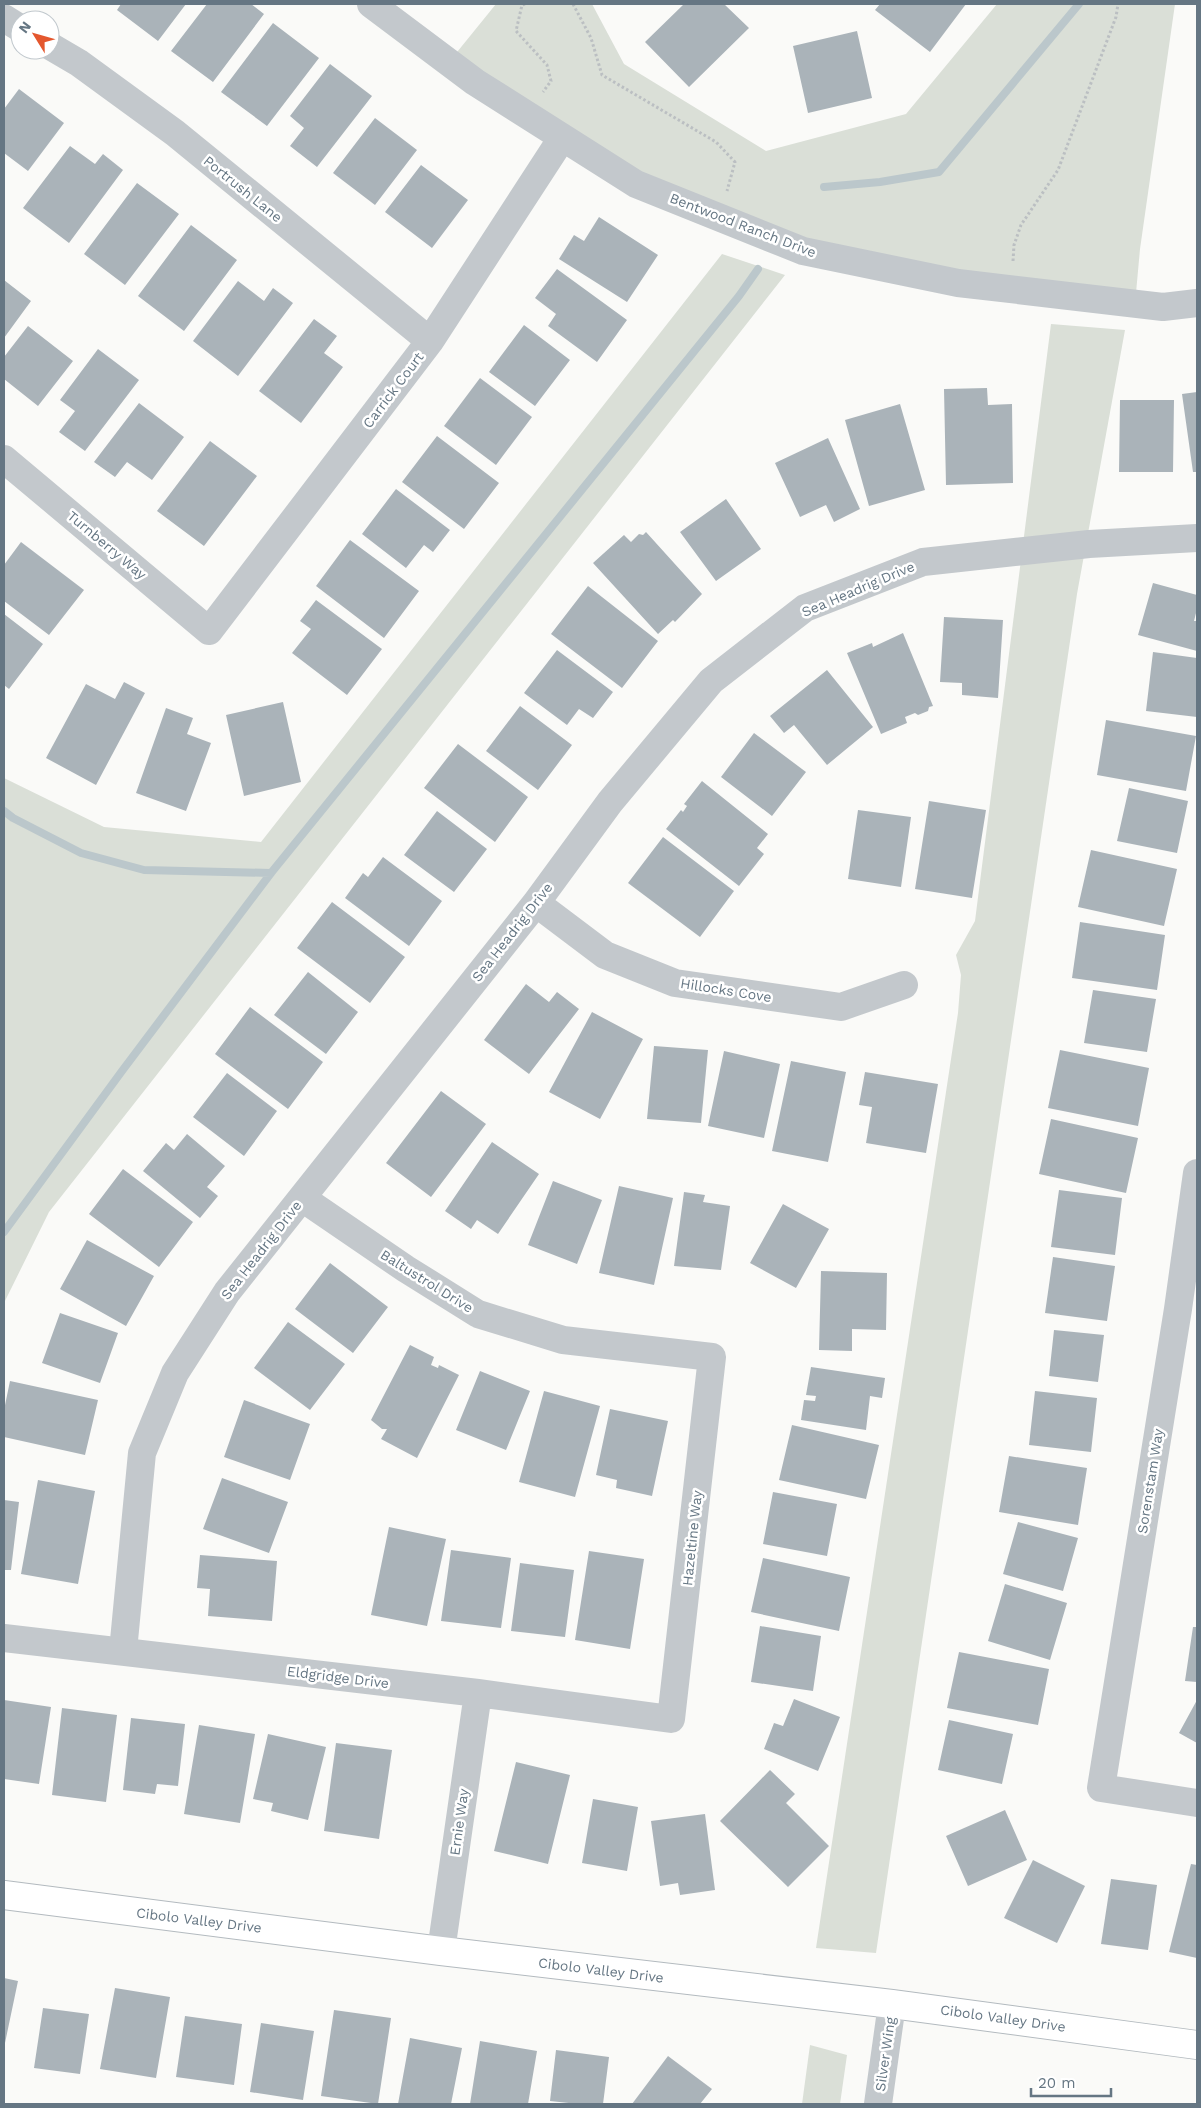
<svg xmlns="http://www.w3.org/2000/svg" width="1201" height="2108" viewBox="0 0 1201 2108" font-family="'Work Sans',sans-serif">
  <rect width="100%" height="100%" fill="#fafaf8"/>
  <path fill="#dadfd7" d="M496,4H592L624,64L766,151L906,114L997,4H1175L1140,249L1135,304L958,283L719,217L449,62Z
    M722,254L785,275L49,1212L4,1303V778L104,827L261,842Z
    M1051,324L1125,330L1077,594L876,1953L816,1948L958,1013L961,975L956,955L975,921Z
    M810,2045L847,2055L840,2104H802Z"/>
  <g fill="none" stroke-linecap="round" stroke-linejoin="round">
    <path stroke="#bbc7cb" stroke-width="8" d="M824,187L880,182L939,172L1079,4
      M4,811L13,818L81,853L144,870L271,873
      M4,1232L122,1071L271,873L739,296L758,269"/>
  </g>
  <path fill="#aab3b9" d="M121,4H186L158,41L117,10Z
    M207,4H251L264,14L213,82L171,51Z
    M684,4H724L749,28L689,87L645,42Z
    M880,4H966L930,52L875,10Z
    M273,23L319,58L267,126L221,92Z
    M857,31L872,98L808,113L793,46Z
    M330,64L372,96L317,167L290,146L304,128L290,116Z
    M19,89L64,123L28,171L4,153V109Z
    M375,118L417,150L375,205L333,173Z
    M70,146L95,164L103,154L123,170L69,243L23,208Z
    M421,165L468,200L432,248L385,212Z
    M137,183L179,214L125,285L84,254Z
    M599,217L658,255L627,302L559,259L574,235L584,241Z
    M191,225L237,260L184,331L138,296Z
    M557,269L627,320L597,362L548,326L556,314L535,298Z
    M4,280L31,301L4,338Z
    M238,281L264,301L273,288L293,303L238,376L193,341Z
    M314,319L337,336L324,353L343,367L301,423L259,391Z
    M524,325L570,360L535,406L489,372Z
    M28,326L73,361L38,406L4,379V357Z
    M98,349L139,380L85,451L59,432L75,411L60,400Z
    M480,378L532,417L496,465L444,426Z
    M987,388L988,405L1012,404L1013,483L946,485L944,389Z
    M1197,392V472H1193L1182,394Z
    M1120,400H1174L1173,472H1119Z
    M139,403L184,437L152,480L127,462L115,477L94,462Z
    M900,404L925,490L869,506L845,420Z
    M437,436L499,483L464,529L402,482Z
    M828,438L860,509L834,522L826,505L800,517L775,463Z
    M210,441L257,476L204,546L157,511Z
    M396,489L450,530L433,552L424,545L406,568L362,534Z
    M726,499L761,549L716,581L680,532Z
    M646,532L702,594L675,622L673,620L658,634L593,563L624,535L631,542L639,534L643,535Z
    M350,540L419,591L384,638L316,586Z
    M21,542L84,590L49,635L4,601V565Z
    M1153,583L1197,595V609L1194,621H1197V651L1138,635Z
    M588,586L658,641L622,688L551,634Z
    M316,600L382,649L347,695L292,653L311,629L300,621Z
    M4,614L43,644L9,689L4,685Z
    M944,617L1003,620L998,698L962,695V683L940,682Z
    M903,633L933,706L929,707L928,711L918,715L915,713L905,717L907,723L881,734L847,653L872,643L873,647Z
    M557,650L613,692L593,718L579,709L567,725L524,693Z
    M1153,652L1197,658V717L1146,711Z
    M827,670L873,727L827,765L794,725L784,733L770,716Z
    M124,682L145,693L96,785L46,758L86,684L115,699Z
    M283,702L301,782L244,796L226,715Z
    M520,706L572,745L538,790L486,751Z
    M166,708L193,718L187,734L211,743L186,811L136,793Z
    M1106,720L1196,736L1186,791L1097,775Z
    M754,733L806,772L772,816L721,777Z
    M458,744L528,797L495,842L424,788Z
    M702,781L768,834L757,848L764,854L739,886L666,829L681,810L683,812L687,806L684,804Z
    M1129,788L1188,801L1177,853L1117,841Z
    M929,801L986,810L972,898L915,889Z
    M858,810L911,817L901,887L848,879Z
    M437,811L487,849L454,892L404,855Z
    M663,837L734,891L700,937L628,883Z
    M1091,850L1177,869L1164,926L1078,907Z
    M383,857L442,901L409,946L345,898L363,873L368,877Z
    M332,902L405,957L370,1003L297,948Z
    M1080,922L1165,935L1157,990L1072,978Z
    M308,972L358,1012L326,1054L274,1015Z
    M526,984L549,1002L557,992L579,1009L529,1074L484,1040Z
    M1093,990L1156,999L1147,1052L1084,1043Z
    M250,1007L323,1062L288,1109L215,1054Z
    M592,1012L643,1039L600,1119L549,1092Z
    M654,1046L708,1050L701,1123L647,1119Z
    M1060,1050L1149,1068L1138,1126L1048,1108Z
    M724,1051L780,1064L764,1138L708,1126Z
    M791,1061L846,1072L828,1162L772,1151Z
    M865,1072L938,1084L926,1153L866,1143L872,1107L859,1105Z
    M227,1073L277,1111L244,1156L193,1117Z
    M441,1091L486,1124L431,1197L386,1163Z
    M1051,1119L1138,1138L1126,1193L1039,1174Z
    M187,1134L225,1166L207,1187L218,1196L200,1218L143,1171L166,1143L174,1150Z
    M492,1142L539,1174L498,1234L477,1220L471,1229L445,1211Z
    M123,1169L193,1222L159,1267L89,1214Z
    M553,1181L602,1200L577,1264L528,1245Z
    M619,1186L673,1198L654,1285L599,1273Z
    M1059,1190L1122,1198L1115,1255L1051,1247Z
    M684,1192L705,1195L703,1202L730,1206L721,1270L674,1266Z
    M783,1204L829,1229L796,1288L750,1263Z
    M87,1240L154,1276L126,1326L60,1289Z
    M1053,1257L1115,1266L1107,1321L1045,1313Z
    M330,1263L388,1307L353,1353L295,1309Z
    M821,1271L887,1273L886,1330L852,1329V1351L819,1350Z
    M60,1313L118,1333L100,1383L42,1363Z
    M288,1322L345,1364L310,1410L254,1368Z
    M1054,1330L1104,1335L1098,1382L1049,1376Z
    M410,1345L434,1357L431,1365L438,1368L439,1365L459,1375L417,1458L381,1439L387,1429H382L371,1420Z
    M811,1367L885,1378L882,1398L870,1396L866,1430L801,1420L804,1400L815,1401L816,1396L806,1395Z
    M480,1371L530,1391L506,1450L456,1430Z
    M10,1381L98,1400L85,1455L4,1437V1410Z
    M544,1391L600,1406L575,1497L519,1482Z
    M1035,1391L1097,1398L1091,1452L1029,1445Z
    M244,1400L310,1424L290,1480L224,1457Z
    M610,1409L668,1421L652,1496L616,1488L617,1480L596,1475Z
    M792,1425L879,1445L866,1499L779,1480Z
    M1009,1456L1087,1468L1078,1525L999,1512Z
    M222,1478L288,1502L269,1553L203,1529Z
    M38,1480L95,1491L78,1584L21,1574Z
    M773,1492L837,1504L827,1556L763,1544Z
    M4,1500L19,1502L11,1570H4Z
    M1018,1522L1078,1538L1063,1591L1003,1574Z
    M389,1527L446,1539L427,1626L371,1615Z
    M451,1550L511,1558L501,1628L441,1621Z
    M589,1551L644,1559L630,1649L575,1640Z
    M200,1555L277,1561L272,1621L208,1616L210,1589L197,1588Z
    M763,1558L850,1577L839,1631L751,1612Z
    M520,1563L574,1570L565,1637L511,1631Z
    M1005,1584L1067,1603L1050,1660L988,1641Z
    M760,1626L821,1636L813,1691L751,1682Z
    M1193,1627H1197V1682L1185,1681Z
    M959,1652L1049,1669L1038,1725L947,1708Z
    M794,1699L840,1717L818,1771L764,1749L774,1723L783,1726Z
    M4,1700L51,1707L39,1784L4,1779Z
    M1197,1700V1743L1179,1733Z
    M62,1708L117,1715L106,1802L52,1795Z
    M131,1718L185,1724L178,1786L157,1784L155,1794L123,1790Z
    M949,1720L1013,1734L1002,1784L938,1770Z
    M199,1725L255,1734L240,1823L184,1814Z
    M268,1734L326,1747L308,1820L271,1811L273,1803L253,1799Z
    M336,1743L392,1750L379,1839L324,1831Z
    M516,1762L570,1775L548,1864L494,1851Z
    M770,1770L795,1794L786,1803L829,1846L788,1887L720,1821Z
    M593,1799L638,1807L627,1871L582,1863Z
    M1005,1810L1027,1860L968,1886L946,1836Z
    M705,1814L715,1890L680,1895L678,1883L660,1886L651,1821Z
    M1033,1860L1085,1886L1057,1943L1004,1918Z
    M1191,1864L1197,1865V1958L1169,1952Z
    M1111,1879L1157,1885L1148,1950L1101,1944Z
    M4,1978L18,1981L5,2043H4Z
    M115,1988L170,1997L156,2078L100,2069Z
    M43,2008L89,2014L80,2074L34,2068Z
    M334,2010L391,2018L378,2104L321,2096Z
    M185,2016L242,2024L234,2085L176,2077Z
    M261,2023L314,2031L303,2100L250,2092Z
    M410,2038L462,2048L451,2104H398Z
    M480,2041L537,2051L528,2104H470Z
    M556,2050L609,2057L603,2104H578L550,2101Z
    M668,2056L712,2089L700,2104H632Z"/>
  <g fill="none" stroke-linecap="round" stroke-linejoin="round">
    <defs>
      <path id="secondary" d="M4,1895L441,1951L892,2004L1197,2045"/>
    </defs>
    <use href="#secondary" stroke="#b3babf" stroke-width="30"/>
    <path stroke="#bbbfc2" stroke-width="3" stroke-dasharray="2.5 2.5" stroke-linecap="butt" d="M525,4L522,5L516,31L547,65L551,81L543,92
      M573,4L591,38L602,75L716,142L735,162L727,191
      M1013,261L1014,245L1021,225L1058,170L1116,17L1118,4"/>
    <path stroke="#c3c8cc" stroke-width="28" d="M371,4L475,82L636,184L803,251L958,283L1163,307L1197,303
      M4,18L20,28
      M50,46L79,63L175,133L430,341
      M4,459L209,631L430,341L562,138
      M536,903L605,955L675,983L841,1007L904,985
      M1197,1173L1178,1309L1101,1788L1197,1803
      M4,1638L478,1693L671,1719L712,1357L563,1340L478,1314L406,1269L302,1198
      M123,1651L142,1453L175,1373L227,1292L536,903L610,802L711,681L805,608L923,562L1089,544L1197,538
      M441,1951L478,1693
      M878,2104L892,2004"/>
    <use href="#secondary" stroke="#fff" stroke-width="28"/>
  </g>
  <g text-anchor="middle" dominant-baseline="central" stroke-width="5" stroke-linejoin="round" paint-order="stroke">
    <g font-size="14" fill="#657683" stroke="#fff">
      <text transform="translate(243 189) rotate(39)">Portrush Lane</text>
      <text transform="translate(743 225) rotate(21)">Bentwood Ranch Drive</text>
      <text transform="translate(393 390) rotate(-53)">Carrick Court</text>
      <text transform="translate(107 545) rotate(40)">Turnberry Way</text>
      <text transform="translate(858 589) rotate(-23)">Sea Headrig Drive</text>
      <text transform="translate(512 932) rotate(-52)">Sea Headrig Drive</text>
      <text transform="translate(726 990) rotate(9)">Hillocks Cove</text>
      <text transform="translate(261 1250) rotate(-52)">Sea Headrig Drive</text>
      <text transform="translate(427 1281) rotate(32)">Baltustrol Drive</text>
      <text transform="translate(1150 1481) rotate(-81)">Sorenstam Way</text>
      <text transform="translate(692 1538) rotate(-84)">Hazeltine Way</text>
      <text transform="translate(338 1677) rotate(7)">Eldgridge Drive</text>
      <text transform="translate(459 1822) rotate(-82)">Ernie Way</text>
      <text transform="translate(199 1920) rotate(7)">Cibolo Valley Drive</text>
      <text transform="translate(601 1970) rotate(7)">Cibolo Valley Drive</text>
      <text transform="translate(1003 2018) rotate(8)">Cibolo Valley Drive</text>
      <text transform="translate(885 2054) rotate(-82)">Silver Wing</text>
    </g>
  </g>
  <rect width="1201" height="2108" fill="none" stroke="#657683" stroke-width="10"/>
  <g transform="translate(35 35) rotate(307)"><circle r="24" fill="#ffffff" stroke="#c1c8cd"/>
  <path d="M0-4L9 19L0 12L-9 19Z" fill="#e4572e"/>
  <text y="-8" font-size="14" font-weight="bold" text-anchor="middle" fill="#657683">N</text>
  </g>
  <path d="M1031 2088v8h80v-8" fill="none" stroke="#657683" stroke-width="2.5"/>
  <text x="1038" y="2088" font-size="15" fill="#657683" stroke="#ffffff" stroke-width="4" paint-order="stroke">20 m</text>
</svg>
